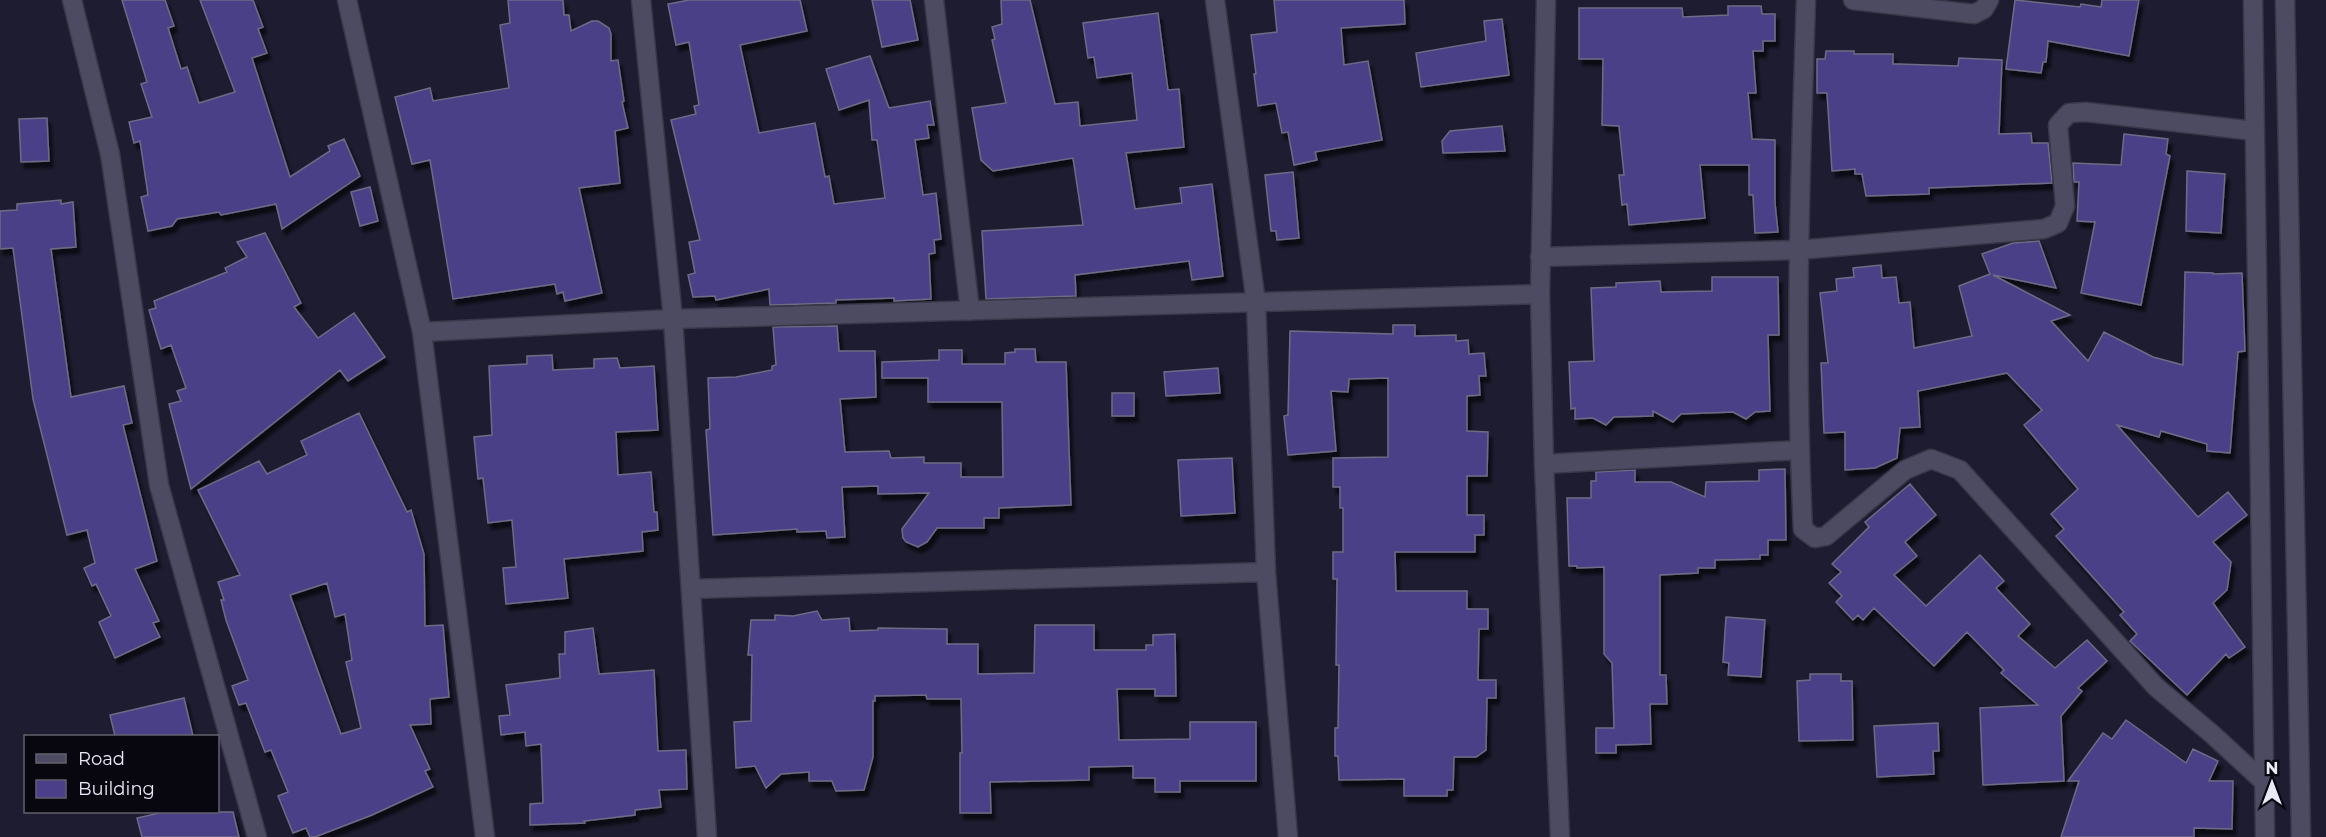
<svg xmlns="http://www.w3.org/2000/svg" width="2326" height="837" viewBox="0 0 2326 837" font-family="Montserrat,sans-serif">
  <defs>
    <filter id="shadow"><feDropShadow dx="3.5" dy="6" stdDeviation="1.5" flood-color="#0009"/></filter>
  </defs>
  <rect width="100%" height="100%" fill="#1d1c30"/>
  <path fill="#4a3f88" stroke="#6d6c85" stroke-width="1.5" fill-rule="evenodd" filter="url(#shadow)" d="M122,0H165L174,26L168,28L181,69L187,67L199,103L235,92L200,0H253L263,27L258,29L267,53L252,58L290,177L330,151L328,146L344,139L360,176L282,229L276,204L221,215L219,212L177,219L172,226L148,231L141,197L148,195L140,141L134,143L129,122L152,117L141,84L147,82Z
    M508,0H563L564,15H569L571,31L592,21H598L609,28L611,34V61L618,60L624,101L622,102L628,128L615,131L620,183L579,188L602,293L565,301L563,292L557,294L555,284L453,299L430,160L412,164L395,97L430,88L433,101L509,88L500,25L510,23Z
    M689,0H800L807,31L740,45L759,133L815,123L825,177L829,176L834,204L885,198L877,140H872L869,100L839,110L826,69L870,56L889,108L930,101L934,125H927L929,138L915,140L923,195L936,193L941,239L934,240L935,253L929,254L931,299L894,301V298L836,300V303L770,305L769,289L716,300L715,296L693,297L688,275L695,273L689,242L700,240L671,120L696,114L694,106L699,105L689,42L676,45L668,4Z
    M872,0H910L918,40L882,47Z
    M1001,0H1030L1055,104L1078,102L1080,126L1137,120L1132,73L1097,78L1094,57L1088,58L1083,23L1158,13L1168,90L1179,89L1184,147L1126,153L1135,209L1182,203L1180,188L1212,184L1223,276L1192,280L1189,261L1075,275L1076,296L986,299L982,231L1083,225L1073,158L993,171L981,160L972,108L1006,103L992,40L995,39L992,27L1002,24Z
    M1274,0H1404L1405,24L1341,28L1344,65L1368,61L1382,140L1315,152L1317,160L1294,165L1288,132L1282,133L1276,103L1258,106L1254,74H1256L1251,35L1277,32Z
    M2015,0L2080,7L2081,4L2101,7L2102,0H2139L2129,56L2048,41L2046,62H2043L2041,73L2006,69Z
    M1728,6H1761L1762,14H1775V41H1763V51H1753L1756,93H1748L1752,139L1775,140V203L1778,232L1755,233L1753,195H1749V165H1700L1705,218L1629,225L1627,204L1622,205L1619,175H1624L1619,126L1602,125L1603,59H1579V8H1682L1683,17L1728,15Z
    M1502,19L1509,75L1421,87L1416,53L1486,41L1484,21Z
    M1826,51H1854V54H1893V64H1899L1958,66L1959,58L2002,60L1999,134L2031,133L2032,143H2048L2052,183L1929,188V194L1866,196L1862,174H1855V169L1832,171L1827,93H1817V59H1825Z
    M47,118L49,161L21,162L19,119Z
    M1502,126L1505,151L1443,153L1442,141L1450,131Z
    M2124,134L2168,139L2166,154L2170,156L2141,305L2081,293L2095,222L2077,221L2079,182H2074L2073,163L2121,165Z
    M2187,171L2225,174L2221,233L2186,231Z
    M1293,172L1299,238L1277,240L1276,231H1271L1265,175Z
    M370,187L378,221L360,226L351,192Z
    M61,200V204L73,202L76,247L51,249L71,397L124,386L132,423L123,425L157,561L135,569L159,621L153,623L160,637L115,658L99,622L111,616L96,584L92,586L84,568L95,563L87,530L67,535L33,399L13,248L0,249V211L17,210V204Z
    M265,233L301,303L294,307L318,338L354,313L385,357L348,381L340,370L191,489L169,404L181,401L177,391L186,388L171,345L161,349L149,310L156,308L154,301L227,272L225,268L247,257L237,242Z
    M2039,241L2056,288L1993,275L2070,315L2051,321L2088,361L2104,332L2153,357L2183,365L2185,272L2213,273V274L2242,273L2245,351L2238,352L2230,453L2207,451V444L2161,431L2159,437L2117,425L2198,517L2228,492L2247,515L2213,542L2231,562L2227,590L2213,603L2245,647L2229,658L2226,654L2187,695L2130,641L2137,634L2120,615L2124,612L2056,536L2064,529L2051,514L2078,489L2024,425L2042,410L2007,373L1918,391L1920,427L1900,428L1897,458L1875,468L1845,470V432L1824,433L1821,363H1828L1820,293L1837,291L1836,279L1854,277L1853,268L1881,265L1882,278L1896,277L1899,303L1910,302L1914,348L1972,336L1959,286L1990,274L1982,254L2013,243Z
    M1712,277H1778L1779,335H1768L1770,411L1755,412L1746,419L1733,412L1681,414L1673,422L1653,411V416L1614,417L1606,425L1593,418L1575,419V408L1571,409L1569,362L1594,361L1591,288L1616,287V283L1660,281L1661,292L1712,291Z
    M1393,325H1415V336L1456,335V341L1468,340L1469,354L1484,353L1486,376H1479L1480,395L1467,396V431L1488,432L1487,476H1467V515H1484V535H1475V552H1395L1396,591H1467V609H1488V629H1479L1478,680H1496V698H1487L1486,750L1476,757H1454L1453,790H1447V796H1404V779L1339,780L1338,756H1335V728H1338L1339,665H1336L1337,579H1333V552H1343V508H1340V487H1333V458L1388,457V378L1349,379L1348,392L1331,391L1336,451L1288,455L1284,416L1288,415L1290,331L1393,334Z
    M837,326L839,351H875L876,397L840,399L845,452L889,451L891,458L924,457V463H961V477H1003L1002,402H928V378H882V362L939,360V350H962V364H1005V353L1015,352V349H1035L1036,362H1066L1071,505L999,508V518H984V528H937L927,542L918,547L906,542L903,538L902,529L929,493L878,494V486L842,487L845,537L827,538L826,531L797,532V529L713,535L706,430L710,429L708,378L736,377L772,370V366L776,365L773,327Z
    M552,355L553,370L594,368V359L617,358L620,368L654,366L658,430L616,432L618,475L651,472L654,512H657L658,530L642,532L643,551L564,559L568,598L506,604L503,568L516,567L512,520L488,523L483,478L478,479L474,437L492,435L489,366L527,364V356Z
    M1218,368L1220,393L1166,396L1164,372Z
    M1112,393H1134V416H1112Z
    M359,413L407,512L411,510L424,554L425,626L443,625L449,697L430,699L431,724L410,725L430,769L425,771L433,787L372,815L315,837H310L306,828L293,833L278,796L288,792L271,750L265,752L246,703L239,705L232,686L248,680L226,620L221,600H224L218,582L240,575L198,490L259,461L267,474L307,455L301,441ZM327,583L335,617L345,614L352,660L346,662L361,728L341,734L290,595Z
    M1232,458L1235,513L1181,516L1178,460Z
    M1785,469L1786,540H1768V555H1760V559L1715,560V568H1698V573L1660,575V675H1666L1667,704H1650L1651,744L1616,745V753H1596V728H1614L1612,663L1604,654V567L1577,568V566H1569L1567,498H1591V481H1596V472L1635,470V482H1671L1705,497L1706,482L1759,481V470Z
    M1910,484L1936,515L1905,542L1917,556L1894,575L1926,606L1980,555L2004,581L1996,588L2030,624L2018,636L2055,668L2087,640L2107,661L2078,688L2082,691L2061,716L2064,781L1983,785L1980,708L2038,705L2001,673L2004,670L1967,632L1934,666L1874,608L1863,620L1858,615L1853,620L1836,602L1842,596L1829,583L1841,572L1832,564L1869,527L1865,522Z
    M817,611L822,620L849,618L850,631L878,630V628L947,629V644H978V674L1034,673L1035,625H1094V650H1146V645H1153V635L1175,634L1176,696H1155V689H1117L1119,740L1190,739V722H1256V781H1180V792H1155V778H1133V766L1089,767V780L990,782L991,813H960V753H962L961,699H927L926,695L875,696V701H873V757L864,790L836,791L832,781H809V772L781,774L766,788L755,766L736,768L734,722L751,721L752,655H748L751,620H775V615L793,616Z
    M1726,617L1765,620L1761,677L1728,675L1729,663L1723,662Z
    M593,628L599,674L654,670L658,751L686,750L687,789L659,790L661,807L635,810V815L584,821L585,823L530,825V804L543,803L541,744L526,746L525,732L501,735L499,716L510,715L506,685L560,678L559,654H565V632Z
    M1810,674H1841V681H1852L1853,740L1799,741L1797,681L1810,680Z
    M184,698L193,736H115L110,715Z
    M2126,720L2186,763L2193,749L2218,761L2209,781H2233L2232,829L2194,828V837H2061L2079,781H2068L2103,733L2112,739Z
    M1938,723L1939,751H1933L1934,774L1877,777L1874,726Z
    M164,812H233L239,837H142L137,818Z"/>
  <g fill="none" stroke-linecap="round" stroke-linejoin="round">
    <defs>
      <path id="minor" d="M72,0L110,154L159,485L257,837
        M347,0L422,332L485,837
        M641,0L673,319L707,837
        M934,0L970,311
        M1215,0L1256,303L1266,572L1288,837
        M1546,0L1540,294L1544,464L1560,837
        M1806,0C1800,177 1794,352 1803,529L1815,538L1826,536L1905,470L1931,459L1960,470L2156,687L2212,734L2263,781
        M1853,0L1974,14L1984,9L1989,0
        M2253,0L2265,837
        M2285,0L2301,837
        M1540,257L1798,250L2044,229L2058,223L2065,206L2058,125L2069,113L2086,112L2255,131
        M422,332L673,319L1540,294
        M1544,464L1799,450
        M691,589L1266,572"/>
    </defs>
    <use href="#minor" stroke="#393848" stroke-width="21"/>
    <use href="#minor" stroke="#4c4b62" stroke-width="18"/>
  </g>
  <rect x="24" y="735" width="195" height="78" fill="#080710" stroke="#62616c" stroke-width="1.5"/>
  <rect x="36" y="754" width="30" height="9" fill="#4c4b62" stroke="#62616c" stroke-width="1.5"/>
  <text x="78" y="765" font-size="18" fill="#e8e8f6">Road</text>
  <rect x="36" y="780" width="30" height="18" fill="#4a3f88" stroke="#62616c" stroke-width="1.5"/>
  <text x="78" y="795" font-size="18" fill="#e8e8f6">Building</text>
  <g transform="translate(2272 783)" stroke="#080710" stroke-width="4.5" paint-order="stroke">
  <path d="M0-4.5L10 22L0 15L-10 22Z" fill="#e8e8f6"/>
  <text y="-9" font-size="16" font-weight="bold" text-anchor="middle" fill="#e8e8f6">N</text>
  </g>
</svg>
